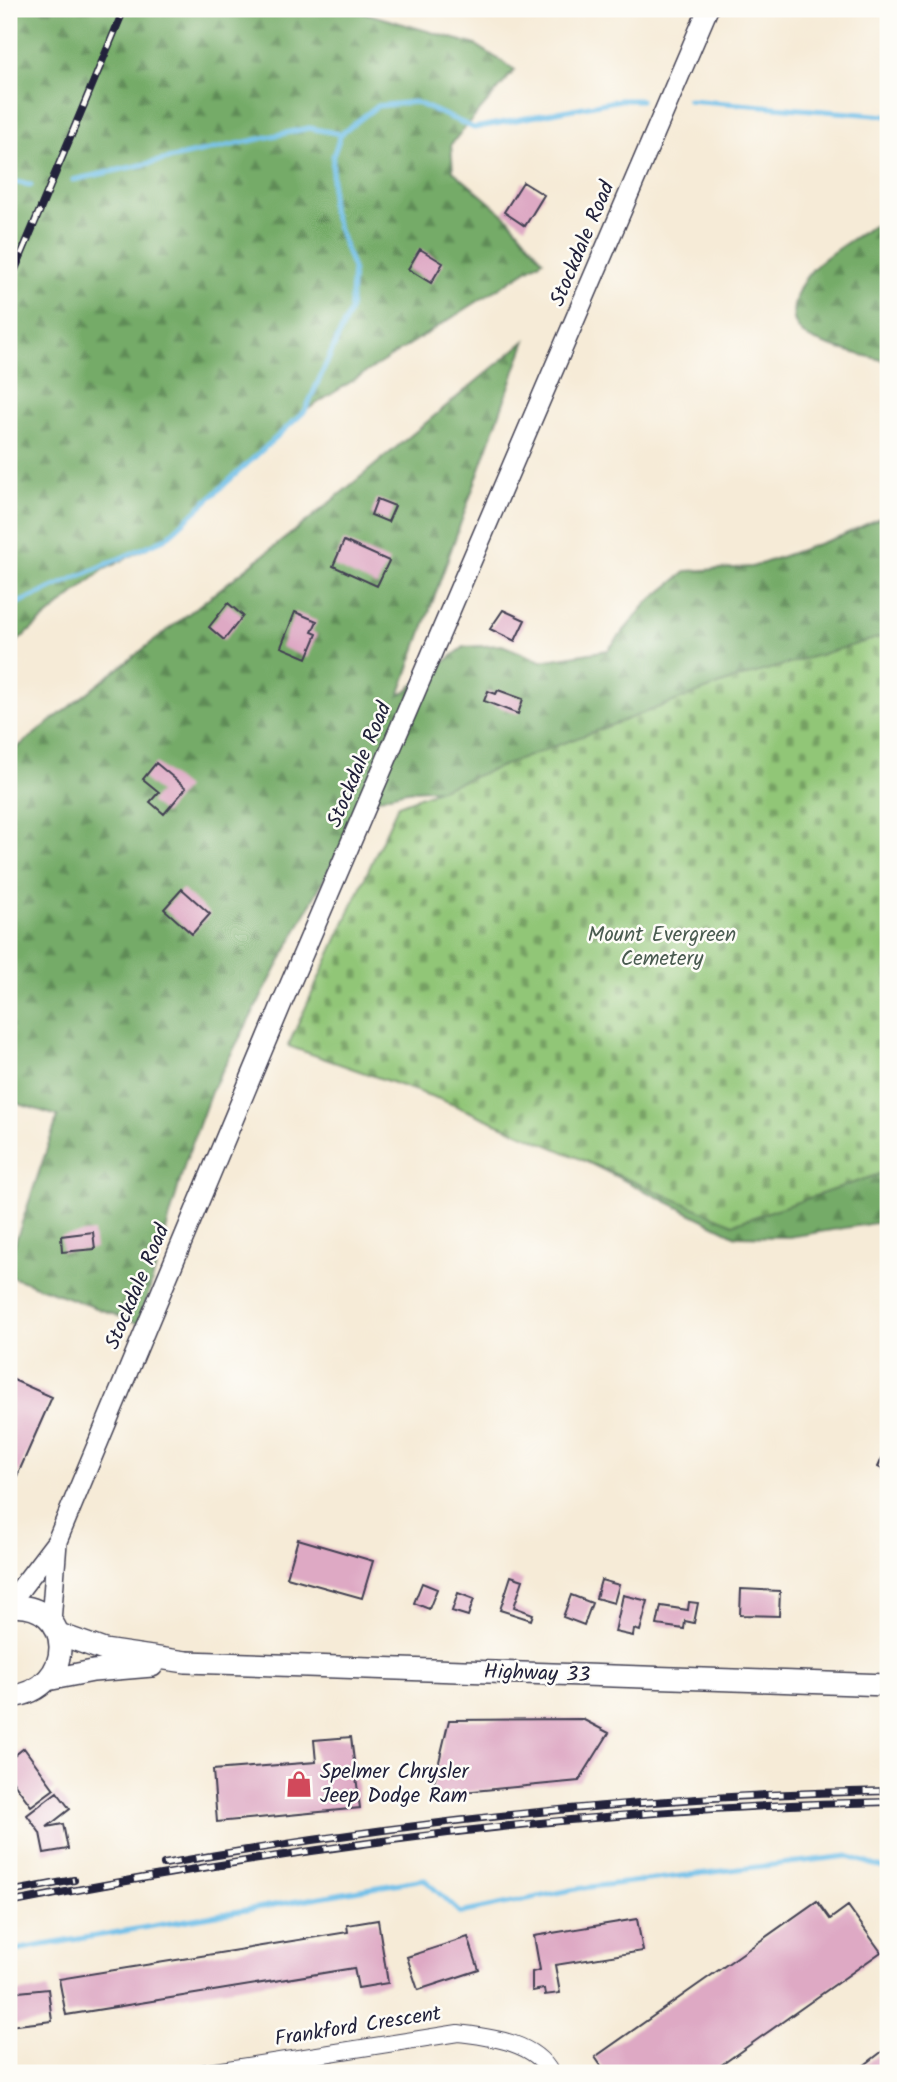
<svg xmlns="http://www.w3.org/2000/svg" width="897" height="2082" viewBox="0 0 897 2082" font-family="Kalam,sans-serif">
  <defs>
    <pattern id="forest-firs" width="22" height="20" patternUnits="userSpaceOnUse" patternTransform="scale(1.75)"><rect width="22" height="20" fill="#74ab68"/><path d="M5 1l3.5 6h-7zM16 11l3.5 6h-7z" fill="#5f8b57"/></pattern>
    <pattern id="cemetery-stones" width="16" height="16" patternUnits="userSpaceOnUse" patternTransform="scale(1.75)"><rect width="16" height="16" fill="#91c677"/><path d="M2 7V4a2 2 0 0 1 4 0v3zM10 15v-3a2 2 0 0 1 4 0v3z" fill="#76a063"/></pattern>
  </defs>
  <rect width="100%" height="100%" fill="#fdfcf7"/>
  <filter id="ink" filterUnits="userSpaceOnUse"><feTurbulence type="fractalNoise" baseFrequency=".0143" numOctaves="2"/><feDisplacementMap in="SourceGraphic" scale="14" xChannelSelector="R" yChannelSelector="G"/><feConvolveMatrix kernelMatrix="1 2 1 2 8 2 1 2 1" color-interpolation-filters="sRGB"/></filter>
  <filter id="wash" filterUnits="userSpaceOnUse"><feTurbulence type="fractalNoise" baseFrequency=".00686" numOctaves="4" result="noise"/><feDisplacementMap in="SourceGraphic" scale="28" xChannelSelector="R" yChannelSelector="G"/><feGaussianBlur stdDeviation="1.57" result="paint"/><feColorMatrix in="noise" values="0 0 0 0 0 0 0 0 0 0 0 0 0 0 0 0 0 1.4 0 .05"/><feComposite in="paint" operator="in"/></filter>
  <g filter="url(#wash)">
    <rect width="100%" height="100%" fill="#f6ebd7"/>
    <path fill="url(#forest-firs)" stroke="#4b6652" stroke-width="2" d="M9,9H322L365,13L476,45L515,70L451,144L453,171L509,219L543,260L305,411L166,538L103,570L9,648Z
      M888,219V362C869,356 820,346 806,336C782,320 797,287 812,270C825,255 871,226 888,219Z
      M526,340L399,696L464,647L502,645L541,661L608,650L647,603L687,571L752,567L841,536L888,514V1221L789,1237L736,1236L436,1087L471,794C428,786 404,787 363,805L211,1092L185,1163L140,1324L9,1276V1261L58,1116L9,1101V754L311,518Z"/>
    <path fill="url(#cemetery-stones)" stroke="#5a7459" stroke-width="2" d="M888,635V1171L733,1224L442,1100L288,1046L398,805L732,680Z"/>
    <g fill="none" stroke-linecap="round" stroke-linejoin="round">
      <path stroke="#6dbee8" stroke-width="5" d="M688,100L888,116
        M73,180L309,128L341,134
        M9,181L31,185
        M9,607L166,538L305,411L350,311L353,269L331,208L333,156L341,134L377,106L415,102L474,128L620,100H641
        M9,1951L424,1879L460,1913L581,1888L848,1856L888,1870"/>
    </g>
    <g id="blocks">
      <path fill="#dea9c4" d="M523,182L544,195L525,226L504,212Z
        M420,249L443,263L431,283L408,269Z
        M377,499L395,506L388,522L371,515Z
        M344,541L389,561L377,586L333,566Z
        M228,603L243,616L224,640L209,627Z
        M503,610L525,620L515,641L490,629Z
        M295,612L317,621L312,632L317,634L307,658L281,647Z
        M498,690L523,699L518,714L484,701L488,691L496,694Z
        M156,763L186,788L164,814L150,802L159,792L143,779Z
        M182,889L210,914L192,934L164,909Z
        M93,1232L95,1249L62,1252L61,1236Z
        M9,1378L52,1397L9,1494Z
        M888,1445V1472L878,1467Z
        M298,1539L373,1561L362,1598L287,1577Z
        M511,1576L523,1580L514,1607L533,1614L531,1620L500,1610Z
        M601,1580L619,1585L614,1603L596,1598Z
        M422,1583L437,1589L429,1609L414,1603Z
        M741,1589L780,1591L779,1616L740,1615Z
        M458,1593L474,1599L468,1616L452,1611Z
        M571,1595L592,1603L584,1625L563,1617Z
        M623,1595L648,1601L640,1631L634,1629L633,1636L615,1632Z
        M689,1602L698,1603L694,1623L685,1621L684,1629L657,1625L661,1606L688,1610Z
        M582,1719L609,1733L579,1781L431,1795L449,1720Z
        M351,1737L360,1808L217,1822L213,1770L316,1762L314,1740Z
        M24,1748L54,1789L31,1806L9,1776V1760Z
        M57,1792L70,1809L47,1827L63,1824L68,1849L44,1853L40,1833L27,1815Z
        M817,1901L830,1919L848,1906L881,1952L710,2073H606L595,2057Z
        M637,1919L643,1951L555,1965L560,1993L545,1995L544,1989L532,1991V1972L540,1970L534,1936Z
        M378,1920L388,1983L358,1988L354,1968L66,2015L59,1979L348,1932L347,1925Z
        M468,1937L479,1970L418,1990L407,1957Z
        M48,1989L52,2021L9,2026V1993Z
        M888,2047V2073H854Z"/>
    </g>
  </g>
  <g filter="url(#ink)">
    <use href="#blocks" fill-opacity="0" stroke="#424052" stroke-width="2"/>
    <g fill="none" stroke-linecap="round" stroke-linejoin="round">
      <defs>
        <path id="minor" d="M202,2073L458,2033C489,2037 534,2041 551,2073"/>
        <path id="tertiary" d="M9,1604L57,1541L282,1003L708,9
          M51,1622L57,1542"/>
        <path id="secondary" d="M9,1607C75,1599 79,1690 9,1697
          M59,1634L104,1650L186,1662L888,1685
          M47,1680L93,1671L152,1666"/>
      </defs>
      <use href="#minor" stroke="#424052" stroke-width="18"/>
      <use href="#tertiary" stroke="#424052" stroke-width="22"/>
      <use href="#secondary" stroke="#424052" stroke-width="24"/>
      <use href="#minor" stroke="#fff" stroke-width="16"/>
      <use href="#tertiary" stroke="#fff" stroke-width="19"/>
      <use href="#secondary" stroke="#fff" stroke-width="21"/>
      <defs>
        <path id="rail" d="M9,284L124,9
          M164,1864C403,1822 646,1795 888,1791
          M9,1892L74,1880
          M9,1903C298,1846 594,1807 888,1802"/>
      </defs>
      <use href="#rail" stroke="#22223b" stroke-width="8"/>
      <use href="#rail" stroke="#fdfcf7" stroke-width="5" stroke-dasharray="16" stroke-linecap="butt"/>
    </g>
  </g>
  <defs>
    <symbol id="shop-bare" viewBox="-9 -9 18 18"><path d="M-5-2.5h2.3a2.7 3.5 0 0 1 5.4 0H5L5.5 6h-11ZM-1.5-2.5h3a1.5 2.3 0 0 0-3 0Z" fill="#d1495b" stroke="#fdfcf7" stroke-width="2.5" paint-order="stroke"/></symbol>
  </defs>
  <g fill-rule="evenodd">
    <use href="#shop-bare" x="280" y="1765" width="38" height="38"/>
  </g>
  <g text-anchor="middle" dominant-baseline="central" stroke-width="5" stroke-linejoin="round" paint-order="stroke">
    <g font-size="21" fill="#22223b" stroke="#fdfcf7">
      <text transform="translate(583 244) rotate(-67)">Stockdale Road</text>
      <text transform="translate(360 765) rotate(-67)">Stockdale Road</text>
      <text transform="translate(138 1287) rotate(-67)">Stockdale Road</text>
      <text transform="translate(537 1674) rotate(2)">Highway 33</text>
      <text transform="translate(358 2027) rotate(-9)">Frankford Crescent</text>
    </g>
    <g font-size="21" fill="#495b50" stroke="#fdfcf7">
      <text x="662" y="935">Mount Evergreen<tspan x="662" dy="24">Cemetery</tspan></text>
    </g>
    <g font-size="21" fill="#22223b" stroke="#fdfcf7" text-anchor="start">
      <text x="320" y="1772">Spelmer Chrysler<tspan x="320" dy="24">Jeep Dodge Ram</tspan></text>
    </g>
  </g>
  <rect width="897" height="2082" fill="none" stroke="#fdfcf7" stroke-width="35"/>
</svg>
